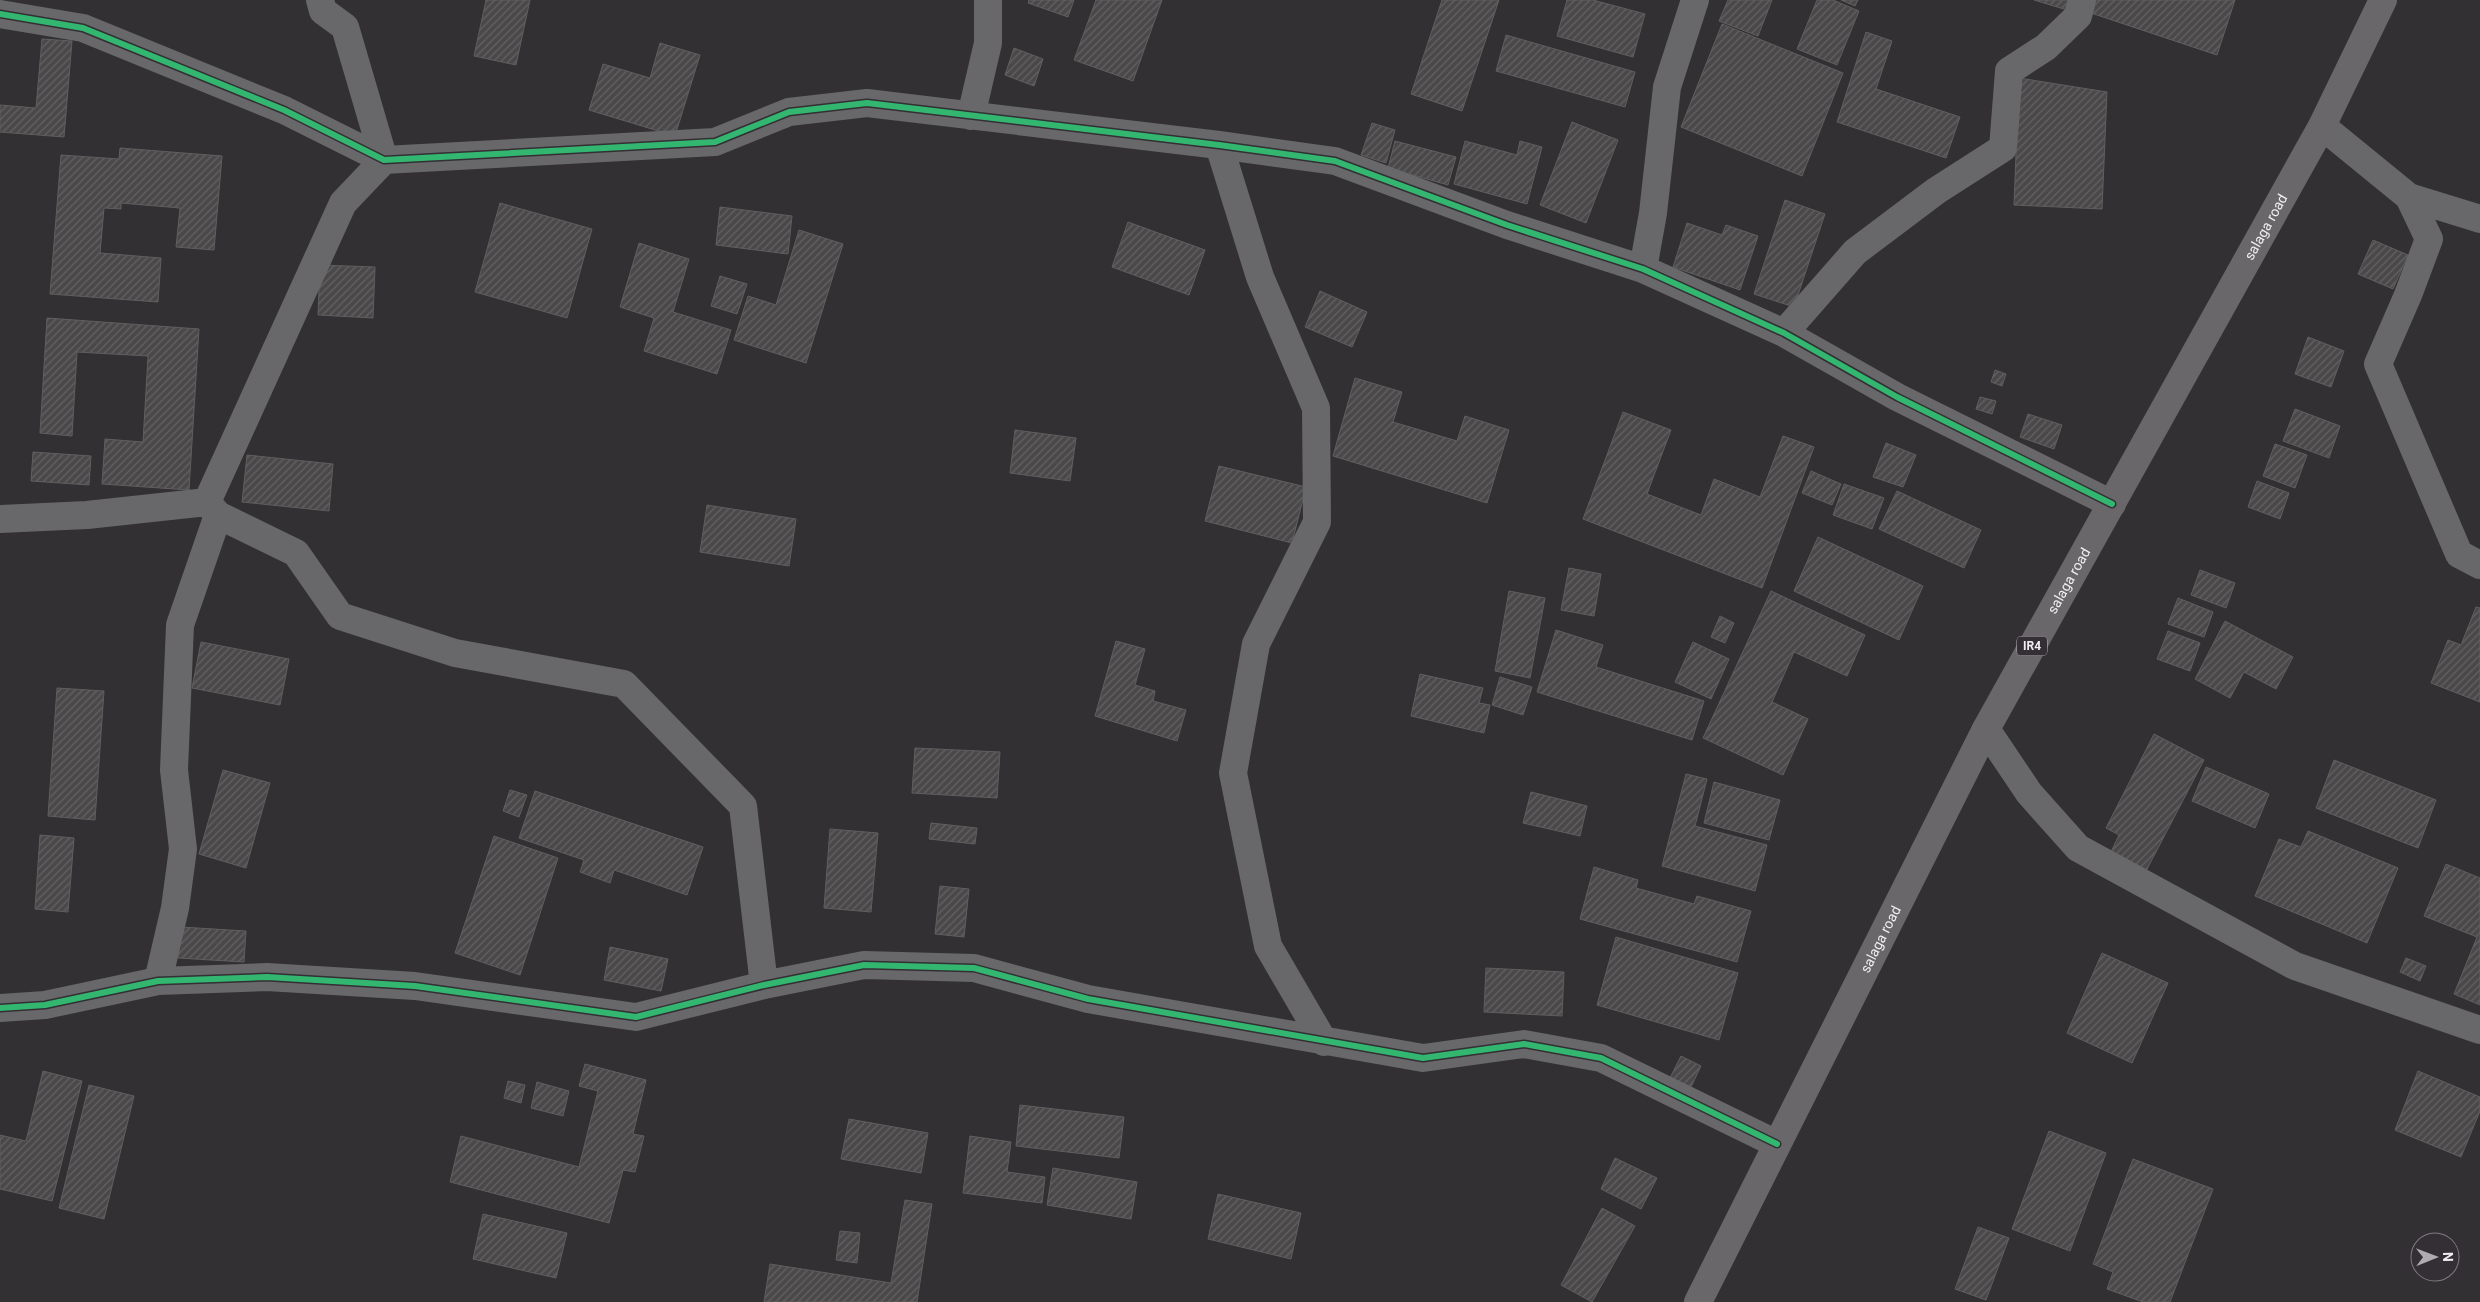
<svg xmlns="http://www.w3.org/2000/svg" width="2480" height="1302" viewBox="0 0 2480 1302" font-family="Roboto,sans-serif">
  <defs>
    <pattern id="building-hatch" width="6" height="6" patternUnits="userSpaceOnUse" patternTransform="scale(1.25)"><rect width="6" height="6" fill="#4a4849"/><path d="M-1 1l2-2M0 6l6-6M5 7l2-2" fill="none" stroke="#646364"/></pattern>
  </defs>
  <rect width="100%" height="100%" fill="#323033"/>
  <path fill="url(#building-hatch)" stroke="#605e5e" d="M486,0H530L516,65L474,56Z
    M1029,0H1074L1068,17L1028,3Z
    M1096,0H1162L1133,81L1074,60Z
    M1442,0H1499L1462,111L1411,94Z
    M1567,0H1593L1645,14L1633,57L1557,36Z
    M1728,0H1772L1758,36L1719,21Z
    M1817,0H1833L1859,11L1837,65L1797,49Z
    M1841,0H1858L1855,6Z
    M2034,0H2069L2067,10Z
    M2092,0H2235L2217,55L2088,12Z
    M1722,24L1843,73L1802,176L1681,127Z
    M1866,32L1892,41L1876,89L1960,117L1946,158L1837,122Z
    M1506,35L1635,72L1625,107L1496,71Z
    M42,39L72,41L64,137L0,132V105L36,108Z
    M660,43L700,55L675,136L589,110L603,64L650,78Z
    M1014,48L1043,59L1034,86L1005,75Z
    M2019,78L2107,92L2102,209L2014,205Z
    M1572,122L1618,140L1586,223L1540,205Z
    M1372,123L1395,130L1386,163L1361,155Z
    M1395,141L1456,157L1448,185L1388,168Z
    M1465,141L1517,155L1520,141L1542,147L1527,204L1454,184Z
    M120,148L222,156L214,250L176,247L180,208L121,203V209L104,208L100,253L161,258L158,302L50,294L61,155L119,159Z
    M1785,200L1825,214L1794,307L1754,294Z
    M500,203L592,229L567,318L475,292Z
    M720,207L792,216L788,254L716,245Z
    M1128,222L1205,250L1189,295L1112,267Z
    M1687,223L1722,235L1726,225L1758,236L1740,290L1673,267Z
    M799,230L843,244L806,363L734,340L748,296L776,305Z
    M2373,240L2408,255L2393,289L2358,274Z
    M639,243L689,259L673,312L731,330L717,374L644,351L654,318L620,307Z
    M320,265L375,267L373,318L318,315Z
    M720,276L747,284L737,314L711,306Z
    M1320,291L1367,312L1352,347L1305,327Z
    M47,318L199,329L189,490L102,484L105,439L143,442L148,356L77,352L72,436L40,433Z
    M2308,337L2344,351L2331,387L2295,374Z
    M1995,370L2006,374L2002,386L1991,382Z
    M1355,378L1402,392L1393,422L1457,441L1465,416L1509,430L1487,503L1333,456Z
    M1980,397L1996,401L1992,414L1976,409Z
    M2295,409L2340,426L2329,458L2283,441Z
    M1623,412L1671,430L1647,494L1701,515L1714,479L1760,497L1783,436L1814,447L1762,588L1583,519Z
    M2028,414L2062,425L2054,449L2020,437Z
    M1015,430L1076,438L1070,481L1010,473Z
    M1886,443L1916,455L1903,487L1873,477Z
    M2275,444L2307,455L2295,488L2263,476Z
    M33,452L91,456L89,485L31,481Z
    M247,455L333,464L329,511L242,502Z
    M1219,466L1306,487L1292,543L1205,521Z
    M1811,471L1841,484L1832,505L1802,493Z
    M2257,481L2289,493L2280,519L2248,507Z
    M1844,484L1884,498L1872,529L1833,515Z
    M1897,491L1981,530L1964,568L1879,529Z
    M707,505L796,519L789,566L700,552Z
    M1818,537L1923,586L1899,640L1794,591Z
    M1569,568L1601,574L1594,616L1561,610Z
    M2200,570L2235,583L2226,608L2191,595Z
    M1509,591L1545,598L1530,678L1495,671Z
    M1771,591L1865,635L1847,676L1794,652L1772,702L1808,719L1783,775L1703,738Z
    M2178,598L2213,612L2204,637L2168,624Z
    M2476,607L2480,608V702L2431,683L2448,640L2461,645Z
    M1720,616L1734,623L1725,643L1711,637Z
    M2225,621L2293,657L2276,689L2244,672L2230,698L2195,679Z
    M1556,630L1603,645L1596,667L1704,701L1692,740L1537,692Z
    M2168,631L2200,643L2190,671L2157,659Z
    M1116,641L1145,649L1135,685L1155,691L1153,701L1186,710L1177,741L1095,716Z
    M201,642L289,659L280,705L192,688Z
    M1693,642L1729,659L1711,699L1675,682Z
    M1420,674L1483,688L1479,703L1490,705L1484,733L1411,716Z
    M1500,677L1532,687L1523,715L1492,705Z
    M57,688L104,691L95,820L48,816Z
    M2154,734L2204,760L2145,873L2110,854L2119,835L2106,828Z
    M915,748L1000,752L997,798L912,793Z
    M2334,760L2436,800L2418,848L2316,808Z
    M2206,767L2269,794L2255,828L2192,801Z
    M223,770L270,783L246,868L199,854Z
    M1686,774L1707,779L1695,826L1767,845L1755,891L1662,866Z
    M1714,782L1780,800L1769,840L1704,823Z
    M510,790L527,795L519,817L503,811Z
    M535,791L703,847L687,895L614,870L610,883L580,872L584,860L519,838Z
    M1531,792L1587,806L1580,836L1523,823Z
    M931,823L977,828L975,844L929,839Z
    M830,829L878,833L871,912L824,908Z
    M2308,831L2398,868L2367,943L2255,896L2279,839L2301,847Z
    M40,835L74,838L68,912L35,909Z
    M494,836L558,858L520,975L455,953Z
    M2446,864L2480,878V1005L2454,994L2477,937L2424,916Z
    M1594,867L1638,880L1636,888L1694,904L1697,896L1751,911L1737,962L1580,919Z
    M940,886L969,889L964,937L935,934Z
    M181,927L246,931L244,962L178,958Z
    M1616,937L1738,973L1719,1040L1597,1005Z
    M610,947L668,959L661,991L604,980Z
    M2102,953L2168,983L2132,1063L2067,1033Z
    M2406,958L2426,966L2420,981L2400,972Z
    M1486,968L1564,972L1562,1016L1484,1012Z
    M1681,1056L1701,1066L1690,1089L1670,1078Z
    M585,1064L646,1080L633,1134L644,1136L635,1172L623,1170L609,1223L450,1182L461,1136L579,1167L598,1091L579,1086Z
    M43,1071L82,1081L52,1201L0,1189V1135L26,1141Z
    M2418,1071L2480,1097V1111L2461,1157L2395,1130Z
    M508,1081L525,1085L521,1103L504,1098Z
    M537,1082L569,1091L563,1116L531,1108Z
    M89,1085L134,1096L104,1219L59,1208Z
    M1020,1105L1124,1117L1119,1158L1016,1146Z
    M849,1119L928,1133L921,1173L841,1159Z
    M2049,1131L2106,1153L2070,1251L2012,1229Z
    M970,1136L1011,1142L1007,1172L1045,1177L1042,1203L963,1193Z
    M1615,1158L1657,1178L1641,1209L1601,1189Z
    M2133,1159L2213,1189L2170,1302H2143L2107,1289L2113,1272L2093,1264Z
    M1053,1168L1137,1182L1131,1219L1047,1205Z
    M1218,1194L1301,1213L1291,1259L1208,1239Z
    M905,1200L932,1204L917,1302H764L770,1264L891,1283Z
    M1602,1208L1635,1226L1592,1302L1561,1285Z
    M483,1214L567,1233L556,1278L473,1259Z
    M1978,1227L2009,1238L1986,1300L1955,1289Z
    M840,1231L860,1233L857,1263L836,1260Z"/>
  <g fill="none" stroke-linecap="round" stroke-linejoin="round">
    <path stroke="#686769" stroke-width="28" d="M320,0L323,11L345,27L384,160
      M0,14L83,28L284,110L384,160L715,142L789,112L867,103L1219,145L1335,161L1507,225L1643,269L1784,333L1897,397L2112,504
      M971,116L988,43V0
      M2322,126L2409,197L2480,219
      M1219,145L1260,277L1316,408L1317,522L1256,644L1233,773L1268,946L1324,1042
      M2409,197L2429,239L2408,295L2378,364L2459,554L2480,565
      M1643,269L1653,213L1667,87L1695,0
      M1784,333L1855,252L1936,191L2003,148L2009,71L2046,47L2078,16L2082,0
      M207,502L218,515L296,553L340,616L455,653L624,684L743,806L764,985
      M0,519L87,515L207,502L343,203L384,160
      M1986,729L2029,793L2078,848L2295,966L2480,1030
      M158,981L175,908L183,849L174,770L180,625L218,515
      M0,1008L45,1005L158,981L267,977L415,986L636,1017L764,985L864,965L974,968L1088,999L1423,1058L1524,1044L1601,1058L1777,1144"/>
    <path stroke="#69676a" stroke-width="28" id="s1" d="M1698,1302L1986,729L2322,126L2383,0"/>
    <defs>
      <path id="cycleway" d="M0,14L83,28L284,110L384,160L715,142L789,112L867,103L1219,145L1335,161L1507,225L1643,269L1784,333L1897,397L2112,504
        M0,1008L45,1005L158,981L267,977L415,986L636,1017L764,985L864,965L974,968L1088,999L1423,1058L1524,1044L1601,1058L1777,1144"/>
    </defs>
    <use href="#cycleway" stroke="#332f34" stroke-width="9"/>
    <use href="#cycleway" stroke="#33b770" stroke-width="6"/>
  </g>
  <g text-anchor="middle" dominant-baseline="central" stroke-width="4" stroke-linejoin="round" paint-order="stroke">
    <rect fill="#332f34" stroke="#b7b5b8" stroke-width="1" x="2017" y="636.5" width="30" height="19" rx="4"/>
    <g font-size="12" font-weight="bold" fill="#f0eef1">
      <text x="2032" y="646">IR4</text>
    </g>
    <g font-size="14" fill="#f0eef1" stroke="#332f34">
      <text stroke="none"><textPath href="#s1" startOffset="1216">salaga road</textPath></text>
      <text stroke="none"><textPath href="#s1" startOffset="811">salaga road</textPath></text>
      <text stroke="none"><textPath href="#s1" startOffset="406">salaga road</textPath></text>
    </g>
  </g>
  <g transform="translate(2435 1257) rotate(89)"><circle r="24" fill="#332f34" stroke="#7f7b80"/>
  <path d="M0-4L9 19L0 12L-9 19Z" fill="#aeacae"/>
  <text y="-8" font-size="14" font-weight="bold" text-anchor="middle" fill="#f0eef1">N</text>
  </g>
</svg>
